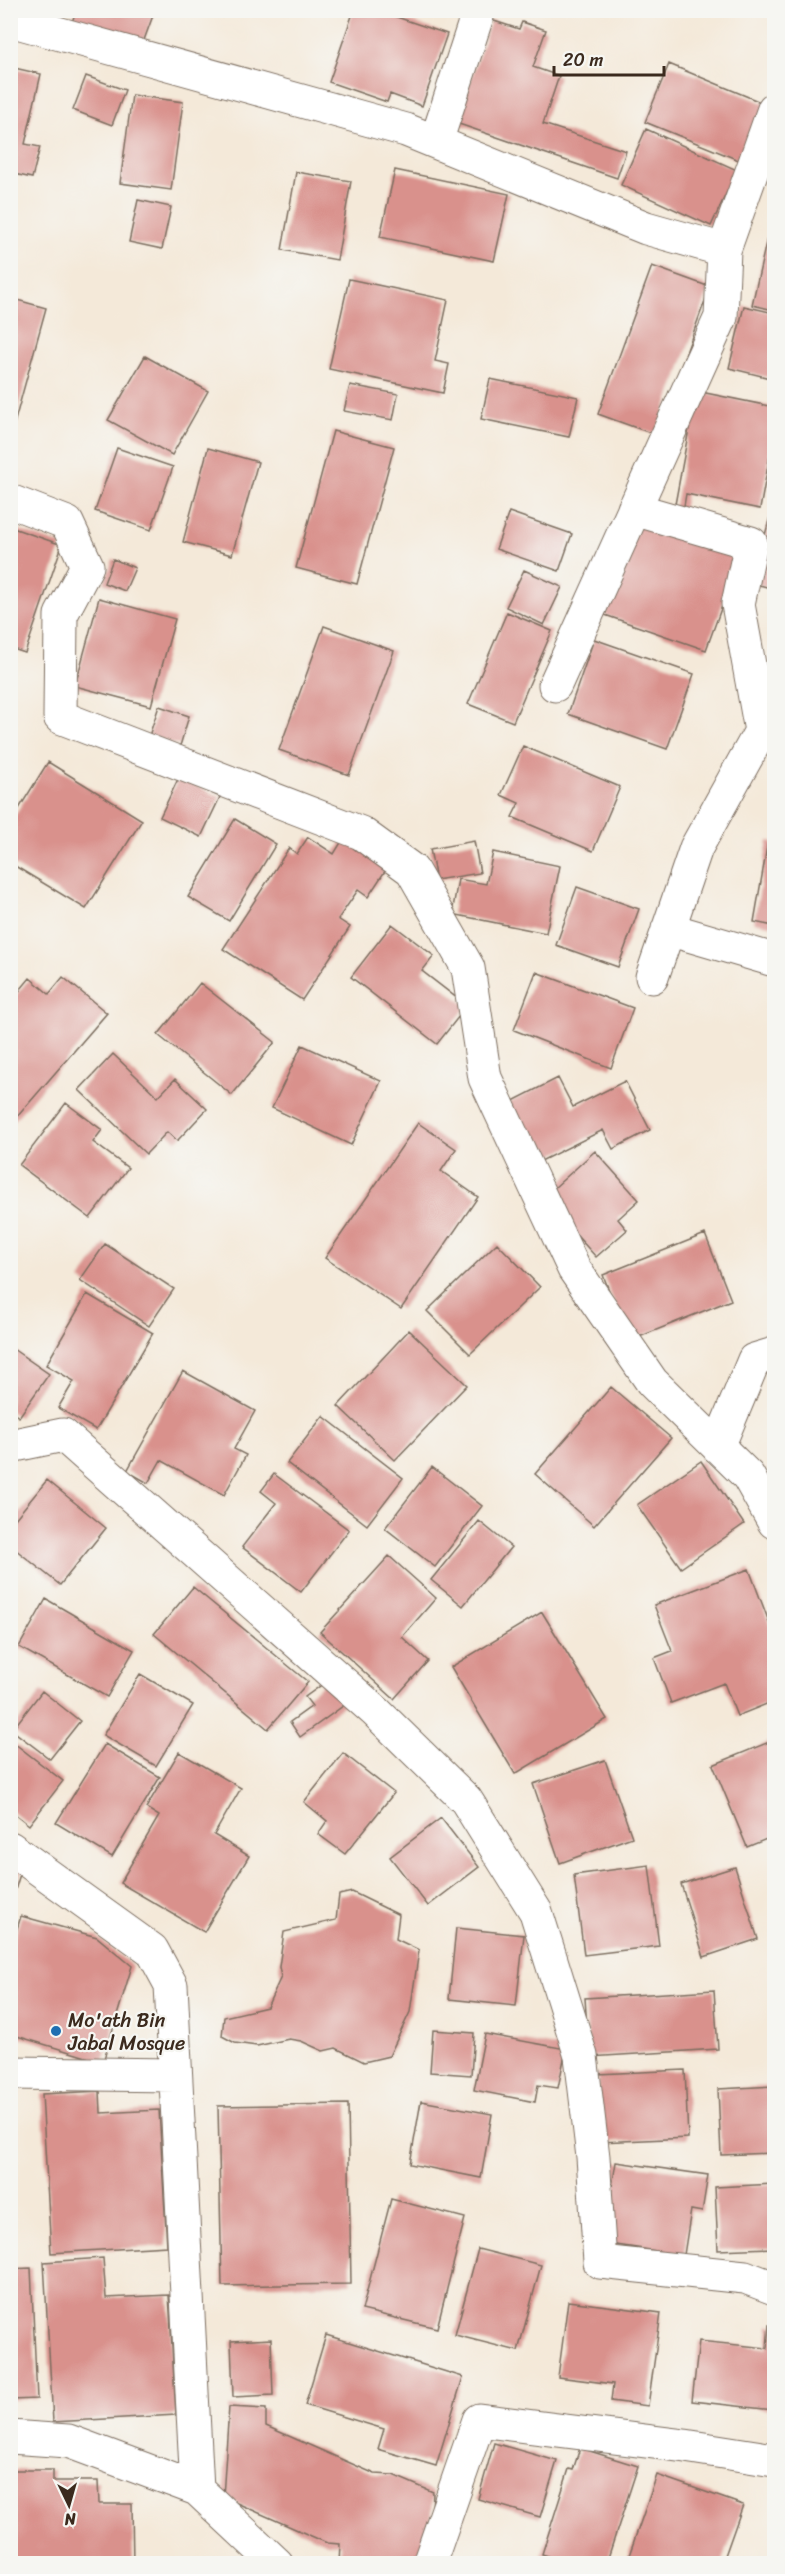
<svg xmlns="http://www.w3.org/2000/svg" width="785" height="2574" viewBox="0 0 785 2574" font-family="Sriracha,sans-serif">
  <rect width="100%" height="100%" fill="#f6f6f2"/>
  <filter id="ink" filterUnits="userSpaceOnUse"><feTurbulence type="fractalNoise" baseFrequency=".0167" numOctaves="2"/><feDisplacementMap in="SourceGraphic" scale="12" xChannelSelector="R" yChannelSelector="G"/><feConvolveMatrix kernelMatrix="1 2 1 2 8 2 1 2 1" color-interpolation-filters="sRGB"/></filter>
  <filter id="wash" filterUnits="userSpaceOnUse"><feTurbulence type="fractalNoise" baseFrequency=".008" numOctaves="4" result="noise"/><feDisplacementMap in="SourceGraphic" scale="24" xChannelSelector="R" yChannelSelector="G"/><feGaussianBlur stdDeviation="1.35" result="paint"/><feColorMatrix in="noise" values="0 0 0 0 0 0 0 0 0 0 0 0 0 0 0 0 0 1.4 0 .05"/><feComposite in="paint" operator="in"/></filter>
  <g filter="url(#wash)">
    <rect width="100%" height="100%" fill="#f4e9d9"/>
    <g id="blocks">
      <path fill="#d9918c" d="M76,10H155L140,51L71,26Z
        M354,10H376L447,34L422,106L390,94L387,102L329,82Z
        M491,20L519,29L522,22L546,30L533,67L559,76L543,124L626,151L617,178L456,123Z
        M669,64L770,106L746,163L645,122Z
        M10,67L41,74L25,144L40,147L32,178L10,173Z
        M86,76L125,90L112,125L73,110Z
        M132,95L183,102L171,190L120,183Z
        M646,129L737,170L711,226L621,185Z
        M395,170L509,194L494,261L380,237Z
        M296,172L351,181L337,260L282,250Z
        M138,200L171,207L162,249L129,242Z
        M767,238L774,240V310L752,305Z
        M652,266L710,287L656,435L598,414Z
        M349,279L448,300L435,361L449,364L443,393L329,369Z
        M10,298L46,308L11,435H10Z
        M744,306L774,313V379L729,368Z
        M145,356L208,391L172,455L108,420Z
        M490,379L578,397L569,437L481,419Z
        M350,385L398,394L393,420L344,411Z
        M696,391L774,407V433L760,509L686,494L683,512L674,510Z
        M333,431L394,447L357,584L296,568Z
        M117,448L173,467L151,530L95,511Z
        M208,448L258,462L232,555L183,542Z
        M774,502V589L752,583Z
        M509,512L572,534L559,571L496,549Z
        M640,520L740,556L706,650L605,615Z
        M10,527L62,545L25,653L10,648Z
        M113,559L135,568L125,591L104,583Z
        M524,570L562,587L544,625L506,607Z
        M99,598L175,619L151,706L75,686Z
        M507,612L552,631L513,722L468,704Z
        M324,626L394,651L349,775L279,750Z
        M594,639L694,674L667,749L568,714Z
        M159,706L189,716L180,746L149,736Z
        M523,746L620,787L593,851L512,817L519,803L501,795Z
        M48,762L142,820L86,909L10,863V823Z
        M179,777L220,797L201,837L160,817Z
        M235,819L276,844L229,921L188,897Z
        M345,836L389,865L368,897L358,890L338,919L350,927L302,1000L223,949L289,848L297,854L308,837L334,854Z
        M474,841L480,873L436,880L430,849Z
        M768,841L774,842V926L754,922Z
        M493,852L560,866L546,933L452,914L458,879L486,884Z
        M577,887L639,909L618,967L556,945Z
        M392,924L434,956L422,971L467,1006L437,1044L351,977Z
        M536,972L633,1008L611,1068L514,1030Z
        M63,977L107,1013L10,1125V1002L30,978L49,994Z
        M200,983L275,1042L232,1095L158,1035Z
        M302,1045L381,1081L351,1145L272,1108Z
        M113,1054L158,1097L175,1079L207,1109L177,1141L167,1132L146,1154L79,1090Z
        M558,1078L573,1107L625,1081L650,1130L613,1149L603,1130L537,1163L507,1104Z
        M66,1103L102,1130L93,1142L128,1168L90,1218L19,1165Z
        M418,1123L456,1149L441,1171L478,1197L401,1309L325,1258Z
        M595,1151L639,1200L618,1219L627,1230L596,1257L543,1198Z
        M705,1234L731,1300L629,1341L603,1275Z
        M497,1243L540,1287L470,1354L427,1311Z
        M105,1244L174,1289L149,1326L80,1280Z
        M87,1294L153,1333L96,1430L58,1408L74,1381L46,1365Z
        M409,1330L467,1385L395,1460L338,1406Z
        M10,1347L49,1374L19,1417L10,1411Z
        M183,1371L255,1411L234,1449L246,1455L224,1495L161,1460L148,1483L127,1471Z
        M611,1387L671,1438L594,1526L535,1474Z
        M323,1416L403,1478L367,1525L287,1463Z
        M701,1461L744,1524L681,1568L637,1505Z
        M432,1467L482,1506L435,1567L385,1528Z
        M274,1474L349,1530L301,1592L242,1547L276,1503L261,1491Z
        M47,1480L106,1528L60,1585L10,1545V1525Z
        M479,1521L511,1547L463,1606L431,1580Z
        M389,1556L436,1598L402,1637L428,1661L394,1699L320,1632Z
        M749,1569L774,1635V1701L737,1716L724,1683L671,1703L654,1658L672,1651L654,1605Z
        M193,1587L308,1682L268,1729L154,1634Z
        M46,1599L134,1650L107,1697L19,1647Z
        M542,1612L607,1719L515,1774L451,1667Z
        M140,1674L193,1705L156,1766L103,1735Z
        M330,1679L347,1703L300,1737L290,1722L312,1706L305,1697Z
        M42,1691L80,1721L50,1759L12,1730Z
        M10,1740L63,1781L29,1825L10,1810Z
        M774,1740V1836L747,1847L713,1765Z
        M105,1744L160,1777L112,1857L56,1823Z
        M179,1752L241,1788L214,1835L249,1856L204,1932L120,1883L159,1816L146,1808Z
        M343,1753L394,1793L345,1854L318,1834L327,1821L304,1802Z
        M605,1760L632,1837L560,1863L533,1784Z
        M441,1818L479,1867L428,1906L390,1857Z
        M649,1865L659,1946L584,1955L574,1875Z
        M10,1867L21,1871L11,1903H10Z
        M735,1867L758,1939L704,1957L681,1884Z
        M352,1892L399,1915L396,1939L419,1950L410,2012L389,2056L364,2062L336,2048L323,2051L301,2041L289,2039L257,2046L235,2043L222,2036L224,2017L267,2007L281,1977L279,1967L284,1932L336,1920L339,1895Z
        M21,1916L97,1937L132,1966L103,2062L10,2034V1951Z
        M456,1928L524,1935L516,2006L449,1999Z
        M714,1990L718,2049L589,2057L585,1998Z
        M433,2030L474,2033L471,2075L430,2072Z
        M485,2034L566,2049L558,2088L538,2085L535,2102L474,2090Z
        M685,2070L688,2138L600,2142L597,2074Z
        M774,2086V2153L721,2155L718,2089Z
        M100,2091L101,2113L159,2110L167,2246L51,2253L42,2094Z
        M421,2101L492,2114L481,2178L410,2164Z
        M348,2104L351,2284L222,2286L218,2106Z
        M616,2162L708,2175L702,2212L691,2210L684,2255L603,2243Z
        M774,2184V2248L718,2250L715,2187Z
        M391,2199L465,2218L437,2328L362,2310Z
        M478,2249L541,2265L518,2351L455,2335Z
        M103,2258L106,2298L169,2295L176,2415L53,2422L44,2262Z
        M31,2268L37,2399L10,2400V2269Z
        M568,2301L661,2313L648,2406L611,2401L613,2384L558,2377Z
        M769,2325L774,2326V2410L692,2401L699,2341L767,2348Z
        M326,2335L463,2377L436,2466L378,2449L384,2429L305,2405Z
        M271,2339L273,2395L233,2397L231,2341Z
        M229,2407L266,2409V2426L375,2474L393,2475L433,2492L431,2529L415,2564H339L340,2544L327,2543L223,2497Z
        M494,2443L557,2461L540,2517L478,2499Z
        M580,2448L638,2466L606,2564H572L542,2554L569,2469L573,2470Z
        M10,2470H53V2481H98L99,2504H132L133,2564H10Z
        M657,2475L743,2505L722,2564H626Z"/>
    </g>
  </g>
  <g filter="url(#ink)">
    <use href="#blocks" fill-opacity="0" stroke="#7c6d5f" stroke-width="1.5"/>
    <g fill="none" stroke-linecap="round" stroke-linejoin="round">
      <defs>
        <path id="minor" d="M10,20L406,130L646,228L724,250L774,109
          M436,142L479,10
          M10,501L67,523L87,566L61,615L60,717L361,833L412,870L468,968L485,1078L574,1269L652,1382L748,1476L774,1522
          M634,509L751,543L738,604L761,731L696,848L652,977
          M555,685L721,317L724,250
          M668,929L774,960
          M10,1446L63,1435L376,1712L466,1800L536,1912L581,2056L593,2157L600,2262L745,2277L774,2288
          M718,1447L754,1360L774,1354
          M10,1848L152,1950L171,1985L197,2489
          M10,2073L175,2075
          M10,2437L68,2441L197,2489L277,2564
          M429,2564L479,2420L685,2446L774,2460"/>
      </defs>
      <use href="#minor" stroke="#7c6d5f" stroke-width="35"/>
      <use href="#minor" stroke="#fff" stroke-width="33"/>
    </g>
  </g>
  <circle fill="#1f6fb2" stroke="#f6f6f2" stroke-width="2" cx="56" cy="2031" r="6"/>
  <g text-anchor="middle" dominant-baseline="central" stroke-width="4.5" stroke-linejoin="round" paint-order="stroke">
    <g font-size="20" fill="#3b2a1e" stroke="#f6f6f2" text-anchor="start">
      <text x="68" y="2020">Mo'ath Bin<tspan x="68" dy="23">Jabal Mosque</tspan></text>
    </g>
  </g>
  <rect width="785" height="2574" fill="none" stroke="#f6f6f2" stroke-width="36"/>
  <g transform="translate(69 2505) rotate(175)" stroke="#f6f6f2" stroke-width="4.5" paint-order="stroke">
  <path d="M0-4.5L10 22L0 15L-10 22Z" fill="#3b2a1e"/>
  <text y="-9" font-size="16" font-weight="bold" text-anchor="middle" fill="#3b2a1e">N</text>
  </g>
  <path d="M554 66v9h110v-9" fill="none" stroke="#3b2a1e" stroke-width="3"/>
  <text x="563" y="66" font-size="18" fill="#3b2a1e" stroke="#f6f6f2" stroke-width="4.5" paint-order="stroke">20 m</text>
</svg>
